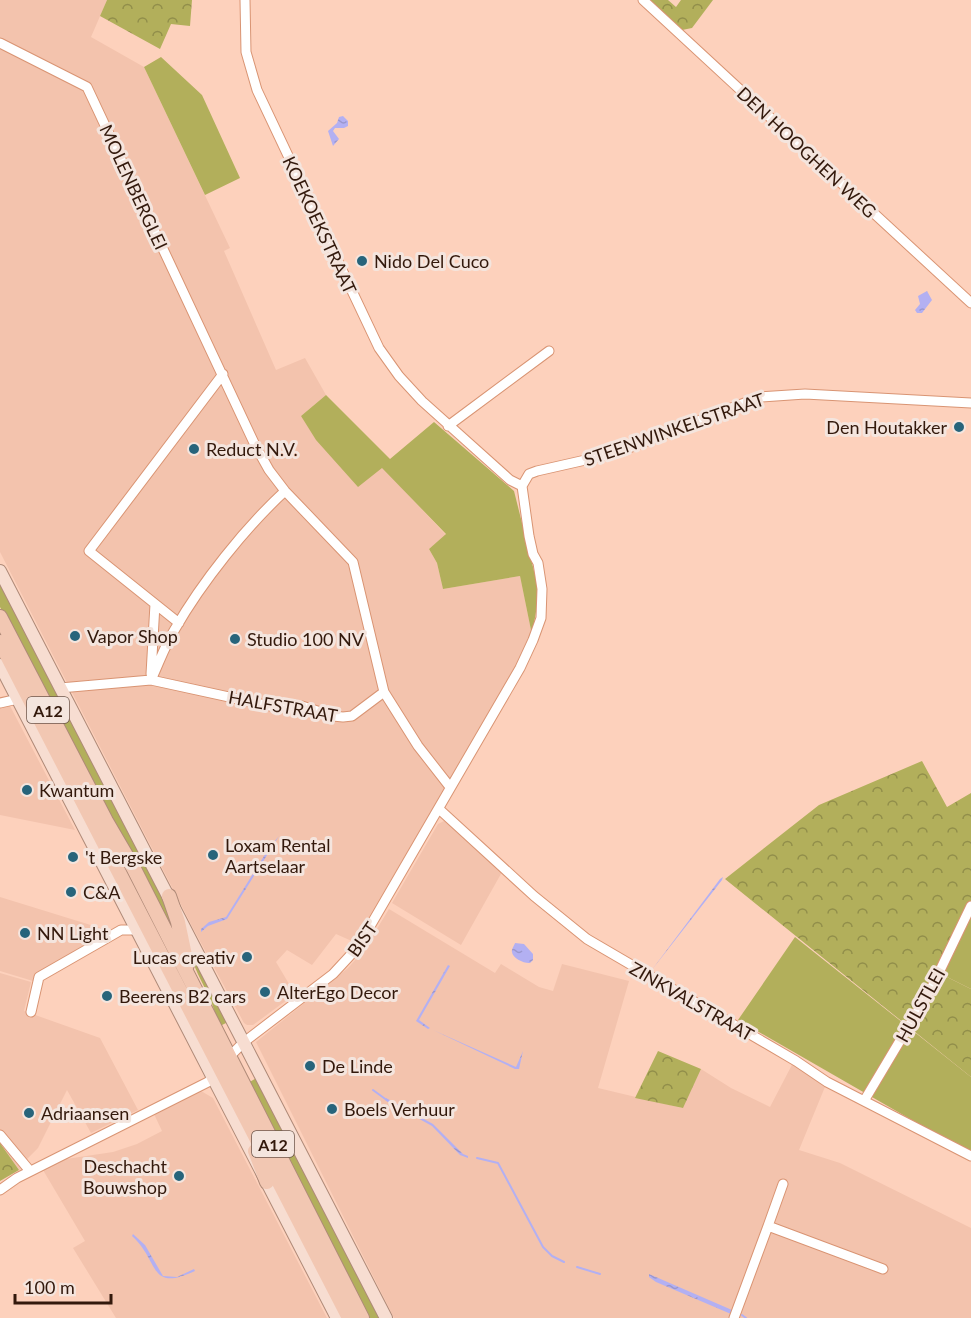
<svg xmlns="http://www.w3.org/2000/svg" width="971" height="1318" viewBox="0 0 971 1318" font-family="Lato,sans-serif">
  <defs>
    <pattern id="forest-crowns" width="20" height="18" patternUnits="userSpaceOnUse" patternTransform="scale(1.5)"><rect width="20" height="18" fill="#b2af5b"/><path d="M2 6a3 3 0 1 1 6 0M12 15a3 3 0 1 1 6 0" fill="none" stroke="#918e4a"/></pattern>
    <pattern id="water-ripples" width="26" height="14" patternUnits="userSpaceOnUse" patternTransform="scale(1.5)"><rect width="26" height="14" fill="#b3b0f2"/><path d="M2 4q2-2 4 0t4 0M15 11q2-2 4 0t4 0" fill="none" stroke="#9a97ce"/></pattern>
  </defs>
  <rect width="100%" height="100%" fill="#fdd1bc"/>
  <path fill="#f3c3ad" d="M0,0H107L91,37L144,67L230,248L224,251L276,370L305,358L326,395L301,416L382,467L446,535L429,549L437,563L443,589L520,576L533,640L354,942L336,934L312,965L287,950L276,962L295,994L253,1025H247L244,1023L194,930L0,552Z
    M9,704L75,830L0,815V706Z
    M446,820L502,872L461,945L392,903L438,824Z
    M0,897L110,931L36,975L33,981L0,971Z
    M389,909L495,973L501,964L539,987L553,991L562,964L629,981L598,1088L682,1108L701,1069L731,1088L770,1107L795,1059L827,1082L799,1150L840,1163L971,1228V1318H394L256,1042L348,968L364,950Z
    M0,973L31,982L24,1011L100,1038L138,1110L91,1133L67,1090L38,1148L27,1159L30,1164L19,1170L0,1143Z
    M201,1091L213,1098L327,1318H116L73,1248L85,1241L43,1170L66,1159L113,1152L137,1144L162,1131L154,1114Z"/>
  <path fill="#b2af5b" d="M161,57L202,95L240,178L205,195L144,67Z
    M326,395L390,459L434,422L514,491L538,587L537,606L532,635L520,576L443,589L437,563L429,549L446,534L382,468L358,487L316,440L301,416Z
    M0,579L173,913L180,949L43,684H39L0,607Z
    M967,915L971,917V989L939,973Z
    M795,937L971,1077V1154L738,1020Z
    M187,940L228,1022L220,1026C216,1019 215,1011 212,1004C202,979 192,968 187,940Z
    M258,1077L382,1318H366L248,1083Z"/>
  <path fill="url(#forest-crowns)" d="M107,0H192L190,26L171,24L160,49L100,16Z
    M643,0H668L676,7L681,0H713L692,28L677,31Z
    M922,761L947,807L971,793V917L966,916L939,973L971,989V1077L725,879L819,805Z
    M658,1051L701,1069L683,1108L635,1098Z
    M0,1143L19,1170L0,1181Z"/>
  <path fill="url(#water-ripples)" d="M343,116L348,121V126L344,128H335L333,131L339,139L333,146L328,131L337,123L339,117Z
    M927,291L932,300L922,313H917L915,310L920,304L918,296Z
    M279,836L227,919L208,926L201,932V929L209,922L226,917L269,848Z
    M723,877L722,880L651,971L720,879Z
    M515,943L524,944L533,954V960L530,963C525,964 512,958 512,952C511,950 515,944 515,943Z
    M448,965L450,966L419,1020L430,1028L428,1029L416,1021Z
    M433,1030L516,1067L523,1051L519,1069H515Z
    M386,1098L433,1124L463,1154L468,1156V1158L460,1155L432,1126L385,1100Z
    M133,1234L145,1245L163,1276L177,1277L194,1269L195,1271C148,1293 160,1261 132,1236Z
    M649,1274L732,1310L731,1314L656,1282L649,1277Z"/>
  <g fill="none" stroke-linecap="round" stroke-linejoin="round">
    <path stroke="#b3b0f2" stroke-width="2" d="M373,1090L388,1101
      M477,1158L498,1163L543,1247L552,1256L564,1262
      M577,1267L600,1274
      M742,1315L746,1318"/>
    <defs>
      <path id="minor" d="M245,0L246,52L257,90L379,348L399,376L422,401L510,480L522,486
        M643,0L971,303
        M0,43L87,87L255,445L269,470L285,491L353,562L384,692L418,746L450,787
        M448,426L549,351
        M179,623L89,551L223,374
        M151,674L155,604
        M151,680C159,663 165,645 175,629C202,582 245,528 285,491
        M60,688L151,680L270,706H302L333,716L343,717L352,716L384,692
        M0,703L18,699
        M439,809L534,896L587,939L796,1061L827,1082L971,1156
        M31,1012L39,977L121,930H137
        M226,1060L244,1042L333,974L358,947L520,668L533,640L541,618L542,589L538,563L533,554L529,536L522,486L529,474L537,471L603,456L621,451L760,397L805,394L971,403
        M864,1101L932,987L971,906
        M0,1135L30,1171
        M0,1190L17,1178L208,1082L216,1073
        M768,1226L783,1184
        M734,1318L768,1226L883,1269"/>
      <path id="major" d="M0,571L386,1318
        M0,665L337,1318"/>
      <path id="highway" d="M0,617L106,821L134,869L362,1318
        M0,642L349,1318
        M169,896L178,922L187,965
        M255,1151L267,1182"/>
    </defs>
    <use href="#minor" stroke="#d99473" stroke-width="11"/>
    <use href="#major" stroke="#af8a78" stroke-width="14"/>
    <use href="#highway" stroke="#af8a78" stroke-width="16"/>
    <use href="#minor" stroke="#fff" stroke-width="9"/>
    <use href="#major" stroke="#f7ddd1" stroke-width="12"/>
    <use href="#highway" stroke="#f2c7b2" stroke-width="14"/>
  </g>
  <g fill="#27647b" stroke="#f4e5de" stroke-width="2">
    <circle cx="362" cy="261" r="6"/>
    <circle cx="959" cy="427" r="6"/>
    <circle cx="194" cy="449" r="6"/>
    <circle cx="75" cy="636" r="6"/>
    <circle cx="235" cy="639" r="6"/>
    <circle cx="27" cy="790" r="6"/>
    <circle cx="213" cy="855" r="6"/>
    <circle cx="73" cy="857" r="6"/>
    <circle cx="71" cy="892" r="6"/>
    <circle cx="25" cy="933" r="6"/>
    <circle cx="247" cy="957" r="6"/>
    <circle cx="265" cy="992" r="6"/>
    <circle cx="107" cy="996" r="6"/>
    <circle cx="310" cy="1066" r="6"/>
    <circle cx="332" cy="1109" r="6"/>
    <circle cx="29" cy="1113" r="6"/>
    <circle cx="179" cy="1176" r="6"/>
  </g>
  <g text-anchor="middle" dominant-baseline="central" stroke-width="6" stroke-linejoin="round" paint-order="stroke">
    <g fill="#f4e5de" stroke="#6d564b" stroke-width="1.5">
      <rect x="27" y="697" width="42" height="26" rx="4.5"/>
      <rect x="252" y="1131" width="42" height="26" rx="4.5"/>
    </g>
    <g font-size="16" font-weight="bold" fill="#33190c">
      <text x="48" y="710">A12</text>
      <text x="273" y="1144">A12</text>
    </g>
    <g font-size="18" fill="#33190c" stroke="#f4e5de">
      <text transform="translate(807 152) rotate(43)">DEN HOOGHEN WEG</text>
      <text transform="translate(134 187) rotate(65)">MOLENBERGLEI</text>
      <text transform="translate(320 225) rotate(65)">KOEKOEKSTRAAT</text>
      <text transform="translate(674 429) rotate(-19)">STEENWINKELSTRAAT</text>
      <text transform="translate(283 706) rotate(10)">HALFSTRAAT</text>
      <text transform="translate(362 939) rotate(-55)">BIST</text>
      <text transform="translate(692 1001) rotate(30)">ZINKVALSTRAAT</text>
      <text transform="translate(920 1005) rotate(-61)">HULSTLEI</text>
    </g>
    <g font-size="18" fill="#33190c" stroke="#f4e5de" text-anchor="start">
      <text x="374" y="261">Nido Del Cuco</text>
      <text x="947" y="427" text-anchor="end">Den Houtakker</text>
      <text x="206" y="449">Reduct N.V.</text>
      <text x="87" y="636">Vapor Shop</text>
      <text x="247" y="639">Studio 100 NV</text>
      <text x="39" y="790">Kwantum</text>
      <text x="225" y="845">Loxam Rental<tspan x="225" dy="21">Aartselaar</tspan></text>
      <text x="85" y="857">'t Bergske</text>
      <text x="83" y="892">C&amp;A</text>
      <text x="37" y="933">NN Light</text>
      <text x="235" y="957" text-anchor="end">Lucas creativ</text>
      <text x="277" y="992">AlterEgo Decor</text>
      <text x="119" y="996">Beerens B2 cars</text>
      <text x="322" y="1066">De Linde</text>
      <text x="344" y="1109">Boels Verhuur</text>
      <text x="41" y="1113">Adriaansen</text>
      <text x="167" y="1166" text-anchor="end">Deschacht<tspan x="167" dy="21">Bouwshop</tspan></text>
    </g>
  </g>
  <path d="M15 1294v9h96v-9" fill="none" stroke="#33190c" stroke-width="3"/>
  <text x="24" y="1294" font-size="18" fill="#33190c" stroke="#f4e5de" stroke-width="4.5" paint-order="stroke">100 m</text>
</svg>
